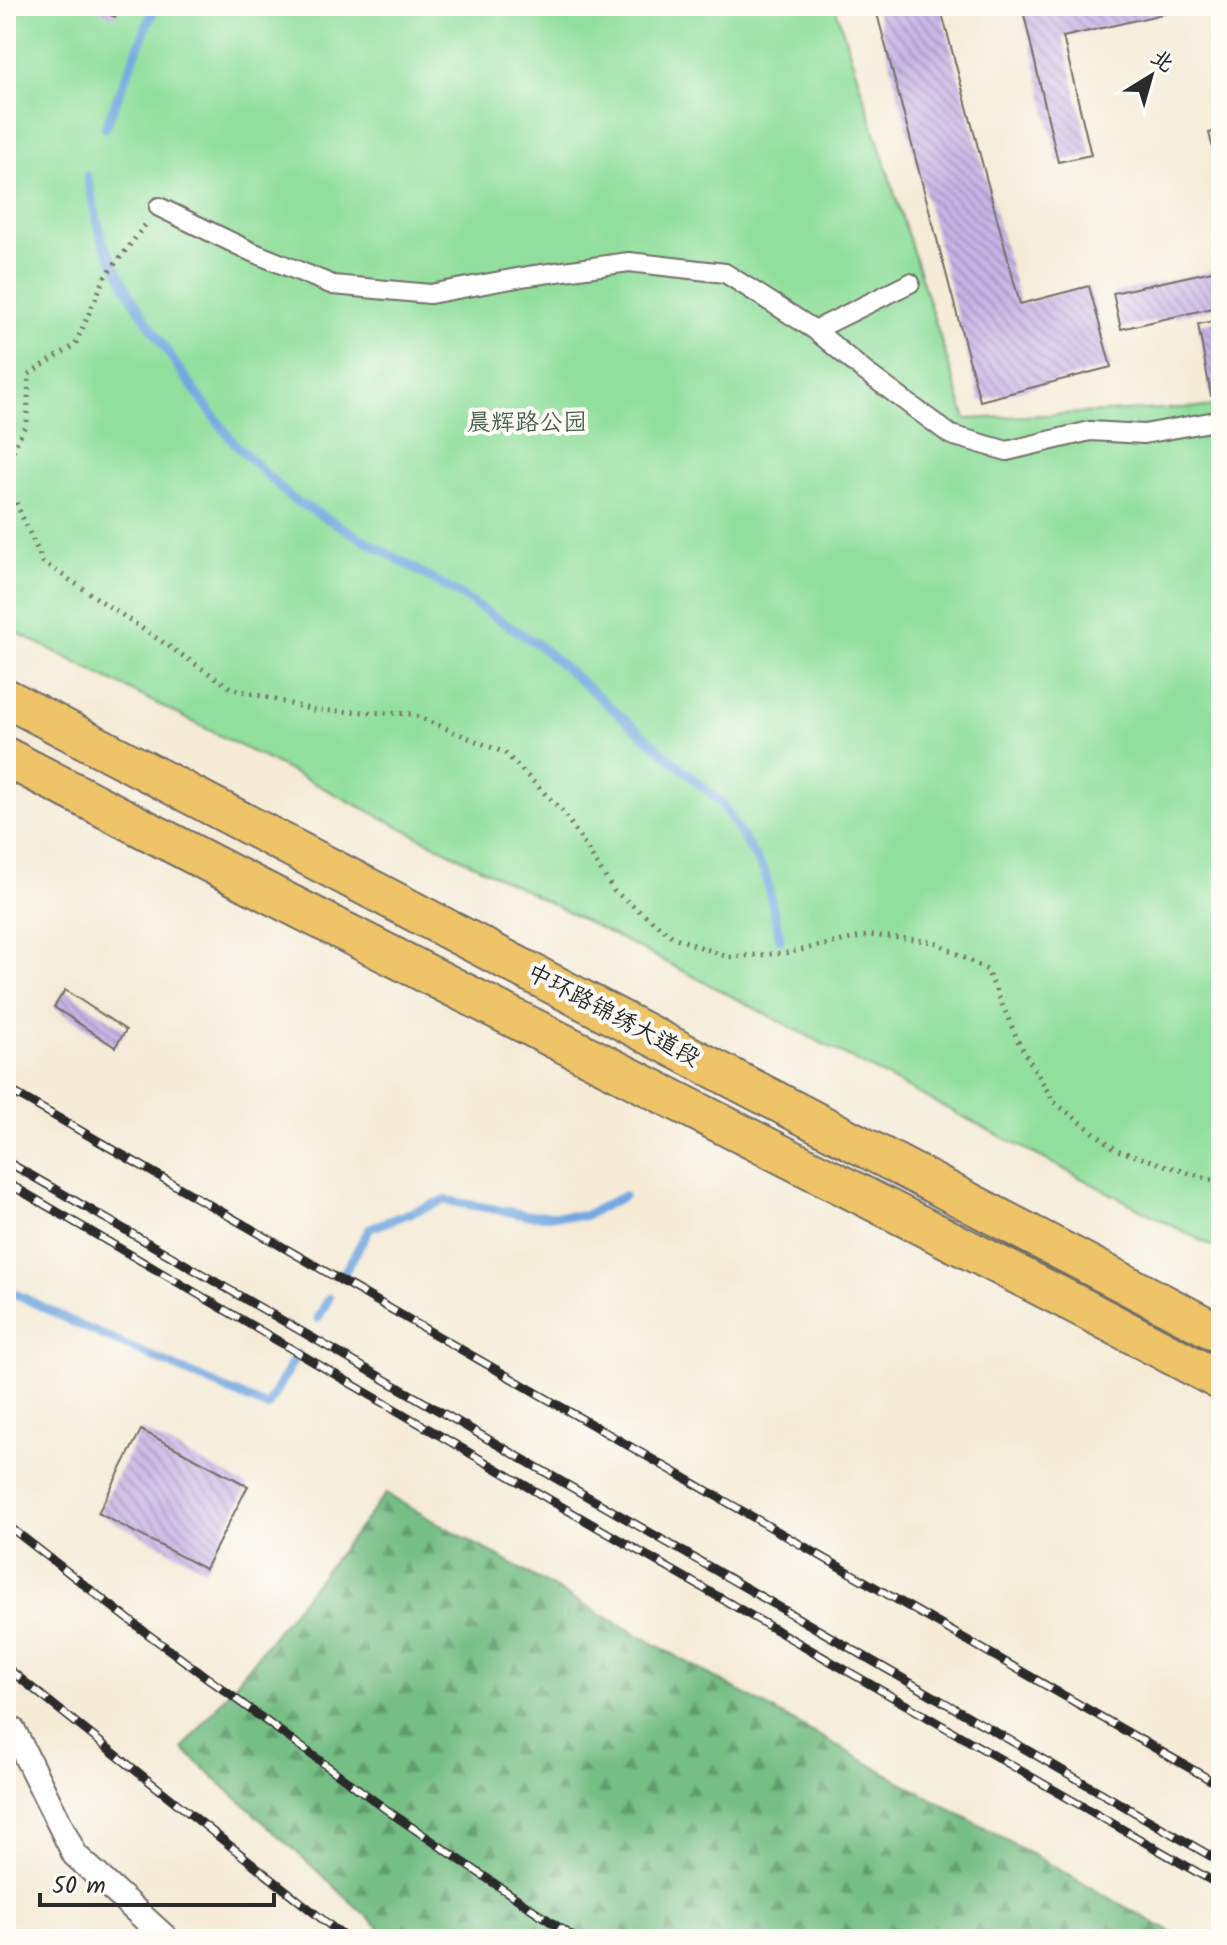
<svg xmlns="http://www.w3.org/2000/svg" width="1227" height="1945" viewBox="0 0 1227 1945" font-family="Kalam,'LXGW WenKai TC',sans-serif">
  <defs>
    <pattern id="forest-firs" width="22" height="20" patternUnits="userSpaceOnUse" patternTransform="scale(2)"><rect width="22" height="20" fill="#74be84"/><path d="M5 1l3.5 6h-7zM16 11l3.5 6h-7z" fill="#5f9b6c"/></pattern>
    <pattern id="building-back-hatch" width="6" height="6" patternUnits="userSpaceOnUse" patternTransform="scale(2)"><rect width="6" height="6" fill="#c6b4e5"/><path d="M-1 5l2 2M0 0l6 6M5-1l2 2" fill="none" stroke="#a193ba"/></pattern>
  </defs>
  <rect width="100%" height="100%" fill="#fdfcf7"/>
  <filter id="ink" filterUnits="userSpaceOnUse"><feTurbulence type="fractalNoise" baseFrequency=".0125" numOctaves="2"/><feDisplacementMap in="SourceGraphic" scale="16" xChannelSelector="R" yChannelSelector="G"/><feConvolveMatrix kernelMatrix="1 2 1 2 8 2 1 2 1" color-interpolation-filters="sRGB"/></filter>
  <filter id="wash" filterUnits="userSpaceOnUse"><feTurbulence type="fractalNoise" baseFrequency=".006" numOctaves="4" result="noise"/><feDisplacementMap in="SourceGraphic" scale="32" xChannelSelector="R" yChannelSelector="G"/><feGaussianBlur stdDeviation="1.8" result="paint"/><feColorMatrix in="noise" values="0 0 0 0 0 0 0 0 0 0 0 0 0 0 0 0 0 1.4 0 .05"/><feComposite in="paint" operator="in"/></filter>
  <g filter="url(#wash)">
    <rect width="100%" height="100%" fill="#f5ebd7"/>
    <path fill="url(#forest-firs)" stroke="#507458" stroke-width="2" d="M386,1494L1183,1939H392L183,1749Z"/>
    <path fill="#91df9d" stroke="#5e8564" stroke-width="2" d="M6,6H835L966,419L1221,406V1251L656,957L6,627Z"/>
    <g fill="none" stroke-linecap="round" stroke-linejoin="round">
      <path stroke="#73a8e0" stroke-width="9" d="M105,128L155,6
        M87,176L102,240L132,298L179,369L234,443L291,498L457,593L536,643L721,802L765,873L780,939
        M344,1273L370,1228L445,1200L526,1215L584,1216L624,1196
        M6,1289L79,1325L267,1407L297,1354
        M318,1318L329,1298"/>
    </g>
    <g id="blocks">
      <path fill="url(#building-back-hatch)" d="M89,6H119L115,17Z
        M875,6H940L1020,304L1089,286L1111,367L980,401Z
        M1022,6H1193V7L1063,37L1091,155L1058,162Z
        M1221,130V177H1220L1209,133Z
        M1221,269V306L1121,329L1113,293Z
        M1221,320V394L1211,396L1198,324Z
        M65,990L126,1030L115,1047L54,1007Z
        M141,1430L248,1486L205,1569L98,1513Z"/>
    </g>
  </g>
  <g filter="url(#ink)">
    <use href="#blocks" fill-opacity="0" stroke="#726e67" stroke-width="2"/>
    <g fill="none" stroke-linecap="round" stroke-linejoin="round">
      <defs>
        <path id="pedestrian" d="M159,207L252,252L333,285L430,294L528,276L629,262L725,273L815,330L863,370L951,435L1007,451L1090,431L1144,434L1221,420
          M815,330L910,283"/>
        <path id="minor" d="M6,1725L13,1730L75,1855L167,1939"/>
        <path id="primary" d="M6,698L1221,1334
          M6,757L237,877L1083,1308L1221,1381"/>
      </defs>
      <use href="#pedestrian" stroke="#726e67" stroke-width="22"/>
      <use href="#minor" stroke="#726e67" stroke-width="28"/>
      <use href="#primary" stroke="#726e67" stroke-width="42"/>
      <path stroke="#726e67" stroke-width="5" stroke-dasharray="2 6" stroke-linecap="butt" d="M6,465L27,422L29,374L75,345L105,277L146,224
        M6,481L43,562L231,688L313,710L411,714L505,753L564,813L614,891L673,937L728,957L786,953L870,935L935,942L987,970L1019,1043L1054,1102L1117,1150L1221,1183"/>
      <use href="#pedestrian" stroke="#fff" stroke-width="18"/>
      <use href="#minor" stroke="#fff" stroke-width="24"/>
      <use href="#primary" stroke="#efc469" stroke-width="38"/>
      <defs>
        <path id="rail" d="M6,1088L1221,1786
          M6,1161L1221,1862
          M6,1182L557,1504L1221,1886
          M6,1524L145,1632L391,1813L576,1939
          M6,1667L347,1939"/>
      </defs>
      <use href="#rail" stroke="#2b2b2b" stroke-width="9"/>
      <use href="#rail" stroke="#fdfcf7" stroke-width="6" stroke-dasharray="18" stroke-linecap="butt"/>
    </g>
  </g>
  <g text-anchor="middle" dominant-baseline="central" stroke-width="8" stroke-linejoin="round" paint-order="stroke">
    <g font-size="24" fill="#4a614d" stroke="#fdfcf7">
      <text x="527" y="423">晨辉路公园</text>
    </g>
    <g font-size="24" fill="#2b2b2b" stroke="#fdfcf7">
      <text transform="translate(613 1016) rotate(28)">中环路锦绣大道段</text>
    </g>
  </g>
  <rect width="1227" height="1945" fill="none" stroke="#fdfcf7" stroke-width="32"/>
  <g transform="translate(1151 76) rotate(37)" stroke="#fdfcf7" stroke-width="6" paint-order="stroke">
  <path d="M0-6L14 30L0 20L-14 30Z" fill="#2b2b2b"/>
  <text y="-12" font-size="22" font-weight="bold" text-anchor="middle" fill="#2b2b2b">北</text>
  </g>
  <path d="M40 1893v12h234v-12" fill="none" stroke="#2b2b2b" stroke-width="4"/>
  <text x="52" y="1893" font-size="24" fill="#2b2b2b" stroke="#fdfcf7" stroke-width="6" paint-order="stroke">50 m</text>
</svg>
